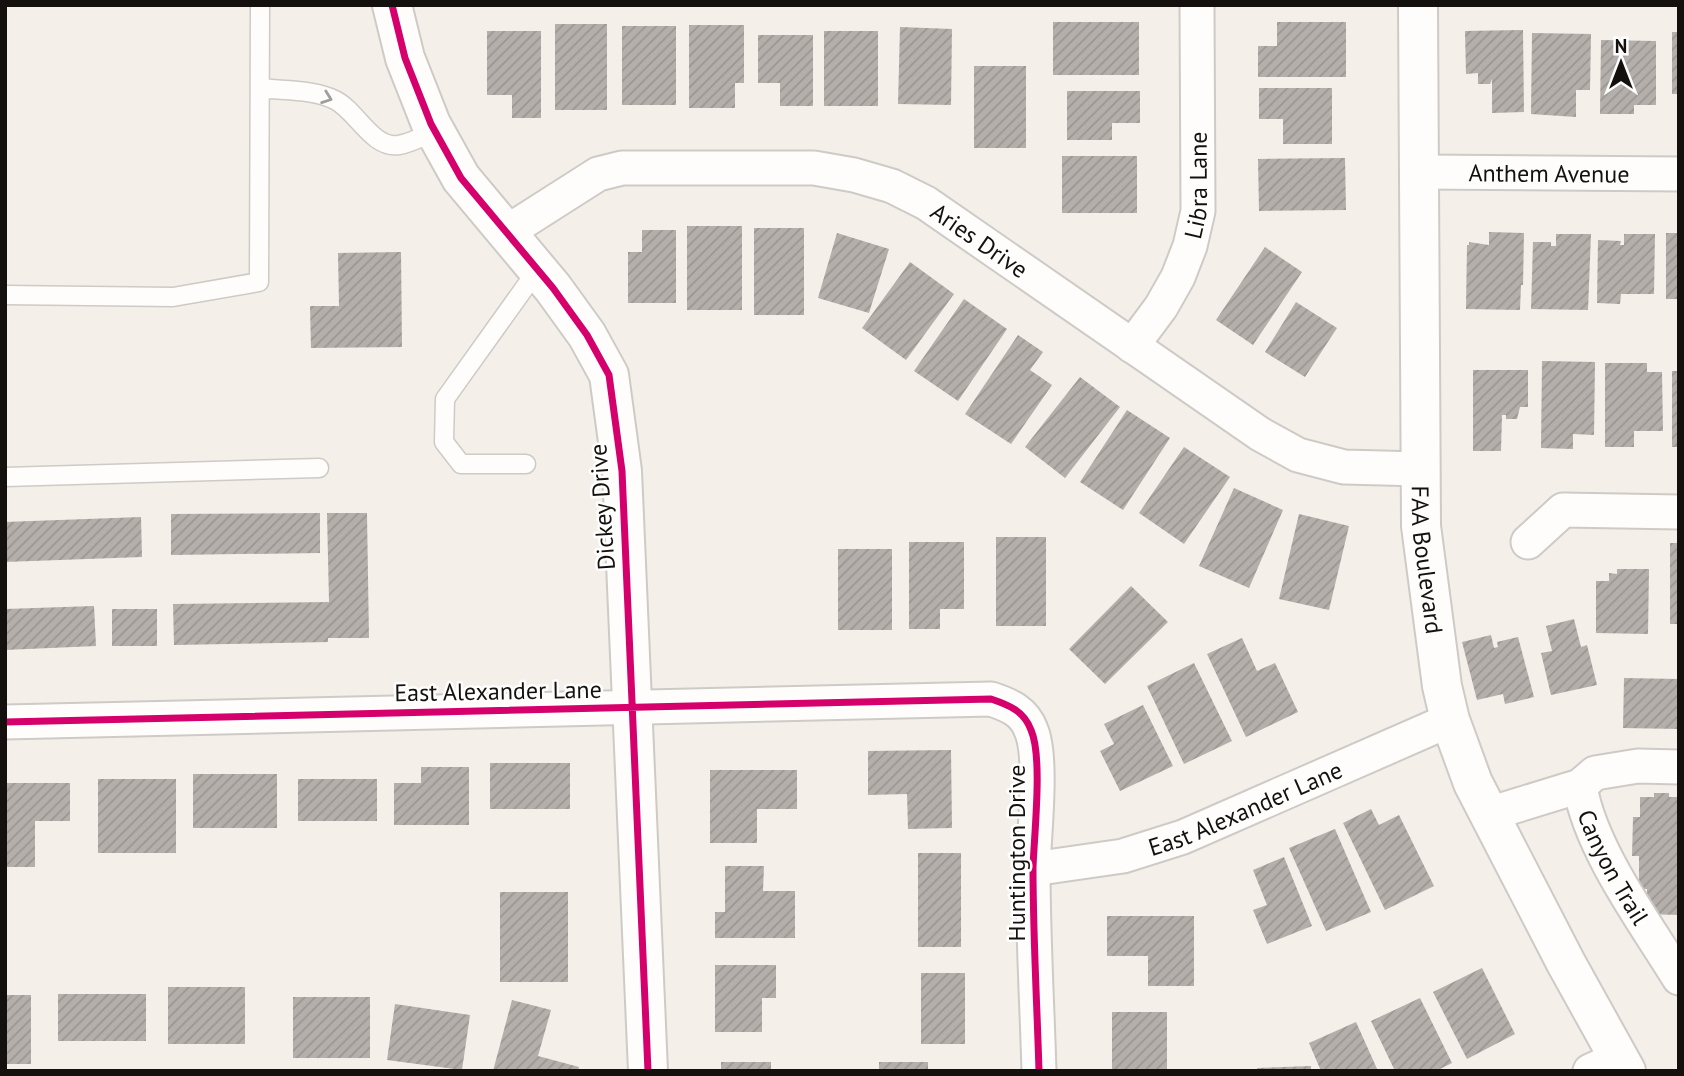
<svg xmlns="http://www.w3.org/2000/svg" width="1684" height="1076" viewBox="0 0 1684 1076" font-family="'PT Sans',sans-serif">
  <defs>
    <pattern id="building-hatch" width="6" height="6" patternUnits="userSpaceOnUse" patternTransform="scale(1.75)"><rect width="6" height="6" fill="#b5afab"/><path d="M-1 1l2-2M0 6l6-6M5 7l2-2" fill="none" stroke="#9b9692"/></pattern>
  </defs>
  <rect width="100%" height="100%" fill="#f5efe9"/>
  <path fill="url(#building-hatch)" d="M1053,22H1139V75H1053Z
    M1277,22H1346V77H1258V46H1277Z
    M555,24H607V110H555Z
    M689,25H744V83H735V108H689Z
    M622,26H676V105H622Z
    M900,27L952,29L951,105L898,104Z
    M1523,30L1524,112L1492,113V79L1490,84H1478V73L1466,74L1465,31Z
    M487,31H541V118H512V95H487Z
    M824,31H878V106H824Z
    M1672,32H1679V94H1672Z
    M1532,33L1591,34L1590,90H1576V117L1531,114Z
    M758,35H813V106H780V83H758Z
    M1601,40L1656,41V105H1634V114H1600Z
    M974,66H1026V148H974Z
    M1259,88H1332V144H1283V119H1259Z
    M1067,91H1140V123H1112V140H1067Z
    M1062,156H1137V213H1062Z
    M1345,158L1346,210L1259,211L1258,159Z
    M687,226H742V310H687Z
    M754,228H804V315H754Z
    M642,230H676V303H628V252H642Z
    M1489,232L1524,233L1523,285H1521L1520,310L1466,309L1467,245H1469V242L1489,245Z
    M837,233L889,249L869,313L818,298Z
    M1666,233H1679V299H1666Z
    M1556,234H1591L1588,310L1531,309L1533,242H1551V246H1556Z
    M1624,234H1655L1654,294H1621L1620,304L1597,303L1598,240L1621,241L1620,245H1624Z
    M1265,247L1302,272L1253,345L1216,320Z
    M401,252L402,347L311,348L310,306H339L338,253Z
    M910,262L954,294L906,360L862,328Z
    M964,299L1007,329L958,401L914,371Z
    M1296,302L1337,328L1305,377L1265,352Z
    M1018,335L1043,352L1030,370L1052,385L1011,444L965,414Z
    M1542,361L1595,362L1594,435L1573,434V449L1541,448Z
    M1605,363H1647V372H1662L1663,431H1634V447H1605Z
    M1473,370H1528V407H1520L1517,419H1506V415H1502L1501,451H1473Z
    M1672,371H1679V447H1672Z
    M1080,377L1120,407L1065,478L1025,447Z
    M1127,410L1170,438L1123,510L1080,482Z
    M1184,447L1230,477L1184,544L1139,513Z
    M1234,488L1283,510L1249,588L1199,566Z
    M320,513V553L171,555V514Z
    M327,513H367L369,638H328V642L174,645L173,604L329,602Z
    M1299,514L1349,526L1329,610L1279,599Z
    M141,517L142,557L5,562V522Z
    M996,537H1046V626H996Z
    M909,542H964V609H940V629H909Z
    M1670,543H1679V624H1670Z
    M838,549H892V630H838Z
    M1617,569H1649L1648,634L1596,633V581H1609V573L1617,574Z
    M1131,586L1168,622L1105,684L1069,649Z
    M94,606L96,646L5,650V609Z
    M112,609H157V646H112Z
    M1574,619L1581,647L1587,645L1597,685L1551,695L1541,653L1552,651L1546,626Z
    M1491,635L1494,648L1498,647L1497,642L1518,637L1534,697L1505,704L1503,694L1477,700L1462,642Z
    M1242,638L1257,671L1275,663L1298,712L1246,737L1207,654Z
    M1194,663L1232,741L1184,764L1147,686Z
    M1624,678L1679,679V729L1623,728Z
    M1143,705L1173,766L1120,791L1100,751L1114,744L1104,724Z
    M951,750L952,828L908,829L907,794L868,795V751Z
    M490,763H570V809H490Z
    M421,767H469V825H394V783H421Z
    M710,770H797V809H757V843H710Z
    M193,774H277V828H193Z
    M98,779H176V853H98Z
    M298,779H377V821H298Z
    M5,783H70V821H35V867H5Z
    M1654,793H1669V797H1679V915L1646,914L1647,889H1639V856H1632L1633,817H1640V797H1654Z
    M1371,809L1379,825L1399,815L1434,886L1385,910L1343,823Z
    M1335,829L1371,912L1326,931L1289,848Z
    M918,853H961V947H918Z
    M1284,857L1312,926L1267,944L1253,910L1267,905L1253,870Z
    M725,866H764L763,891H795V938H715V912H725Z
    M500,892H568V982H500Z
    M1107,916H1194V986H1148V956H1107Z
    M715,965H776V998H762V1032H715Z
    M1482,968L1515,1034L1467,1059L1433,992Z
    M921,973H965V1044H921Z
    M168,987H245V1044H168Z
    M58,994H146V1041H58Z
    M5,995H31V1064H5Z
    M293,997H370V1058H293Z
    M1420,998L1452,1063L1436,1071H1395L1371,1021Z
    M512,1000L551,1010L538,1056L579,1067L578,1071H493Z
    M395,1004L470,1015L462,1070L387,1060Z
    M1112,1012H1167V1071H1112Z
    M1356,1022L1378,1071H1321L1309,1043Z
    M721,1062H771V1071H721Z
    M879,1062H928V1071H879Z
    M1311,1066V1071H1257V1068Z"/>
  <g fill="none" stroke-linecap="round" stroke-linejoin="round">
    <defs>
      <path id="service" d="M260,88C283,91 313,89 335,100C357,111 372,149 399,145C411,143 424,136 435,131
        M5,295L173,297L259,282L260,5
        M526,464H461L444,442L445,399L538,269
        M5,477L319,468"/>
      <g id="minor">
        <path id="s1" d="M1419,172L1679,174"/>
        <path id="s2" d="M507,232L598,174L622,168H814L854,175L892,186L926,203L1260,434L1298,455L1344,467L1421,469"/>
        <path id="s3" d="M1132,346L1161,307L1178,277L1190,246L1198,211L1197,5"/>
        <path d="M1528,542L1563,510L1679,512"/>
        <path d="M5,722L991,699C1009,705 1024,711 1031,730C1043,757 1034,835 1033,868C1033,936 1037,1003 1039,1071"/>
        <path id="s4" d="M1580,786C1590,849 1646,924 1679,978"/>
        <path d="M1489,814L1580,786L1595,773L1638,766L1679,767"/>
        <path id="s5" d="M1033,869L1123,856L1183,837L1450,720"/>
        <path d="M1590,1071L1618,1058"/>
      </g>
      <g id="tertiary">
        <path d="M392,5L405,58L431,124L461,178L553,288L587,335L609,375L622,471L648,1071"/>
        <path id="s6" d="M1418,5L1421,526L1442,686L1450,720L1473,783L1566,963L1626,1071"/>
      </g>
    </defs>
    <use href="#service" stroke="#cecac5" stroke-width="21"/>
    <use href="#minor" stroke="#cecac5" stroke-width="37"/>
    <use href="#tertiary" stroke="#cecac5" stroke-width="42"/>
    <use href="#service" stroke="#fefdfc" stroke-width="18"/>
    <use href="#minor" stroke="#fefdfc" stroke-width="33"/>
    <use href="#tertiary" stroke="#fefdfc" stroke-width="38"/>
    <defs>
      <path id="cycleway" d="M392,5L405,58L431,124L461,178L553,288L587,335L609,375L622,471L648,1071
        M5,722L991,699C1009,705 1024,711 1031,730C1043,757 1034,835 1033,868C1033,936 1037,1003 1039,1071"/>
    </defs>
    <use href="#cycleway" stroke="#fefefe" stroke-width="11"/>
    <use href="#cycleway" stroke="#d6006c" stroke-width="7"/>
  </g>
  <defs><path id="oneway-chevron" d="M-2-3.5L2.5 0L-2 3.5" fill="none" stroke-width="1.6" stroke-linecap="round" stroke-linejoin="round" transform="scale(1.75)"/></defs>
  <use stroke="#a09e9c" href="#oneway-chevron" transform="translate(327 98) rotate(20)"/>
  <g text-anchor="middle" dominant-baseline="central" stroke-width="5" stroke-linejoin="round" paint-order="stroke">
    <g font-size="24" fill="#14100d" stroke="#fefefe">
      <text stroke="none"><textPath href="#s1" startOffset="130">Anthem Avenue</textPath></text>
      <text stroke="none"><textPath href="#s3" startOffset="178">Libra Lane</textPath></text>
      <text stroke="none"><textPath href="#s2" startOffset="508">Aries Drive</textPath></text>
      <text transform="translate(602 507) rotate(-94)">Dickey Drive</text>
      <text stroke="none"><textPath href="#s6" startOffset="555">FAA Boulevard</textPath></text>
      <text transform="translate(498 691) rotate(-1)">East Alexander Lane</text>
      <text stroke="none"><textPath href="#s5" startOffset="222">East Alexander Lane</textPath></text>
      <text transform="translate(1016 853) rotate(-90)">Huntington Drive</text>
      <text stroke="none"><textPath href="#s4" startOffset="88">Canyon Trail</textPath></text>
    </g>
  </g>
  <rect width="1684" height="1076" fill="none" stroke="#14100d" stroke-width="14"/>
  <g transform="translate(1621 63)" stroke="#fefefe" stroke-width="5" paint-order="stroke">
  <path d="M0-5L12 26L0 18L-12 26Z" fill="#14100d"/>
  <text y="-10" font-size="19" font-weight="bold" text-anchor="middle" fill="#14100d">N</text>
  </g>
</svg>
